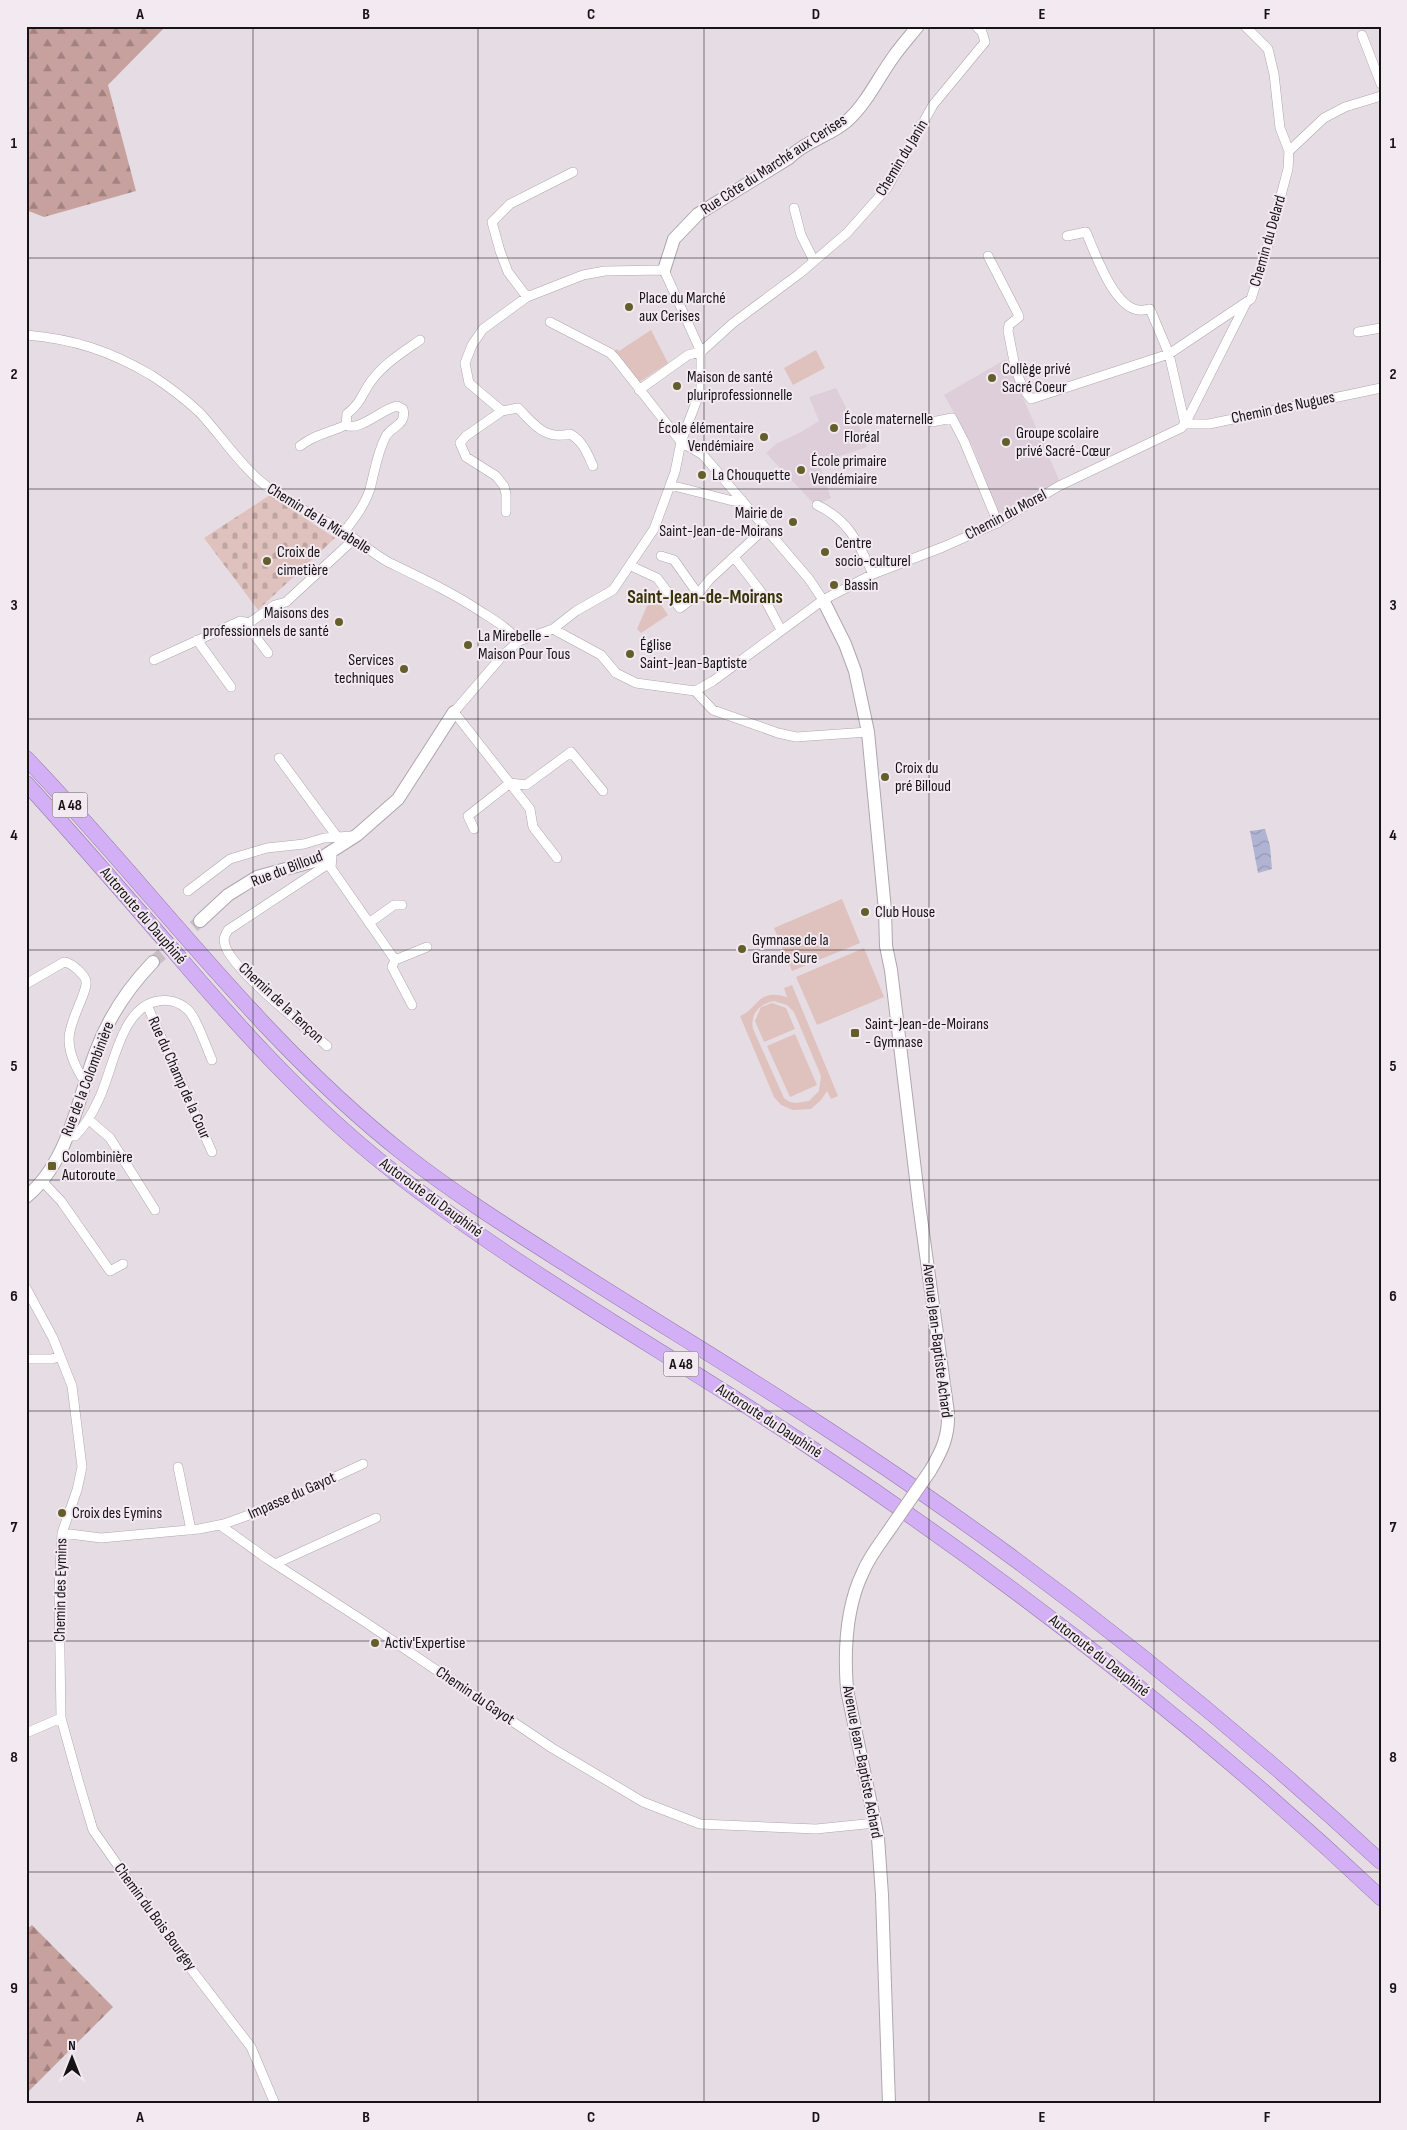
<svg xmlns="http://www.w3.org/2000/svg" width="1407" height="2130" viewBox="0 0 1407 2130" font-family="'Sofia Sans Condensed',sans-serif">
  <defs>
    <pattern id="forest-firs" width="22" height="20" patternUnits="userSpaceOnUse" patternTransform="scale(1.25)"><rect width="22" height="20" fill="#c7a19d"/><path d="M5 1l3.5 6h-7zM16 11l3.5 6h-7z" fill="#a1827f"/></pattern>
    <pattern id="cemetery-stones" width="16" height="16" patternUnits="userSpaceOnUse" patternTransform="scale(1.25)"><rect width="16" height="16" fill="#dfc1bd"/><path d="M2 7V4a2 2 0 0 1 4 0v3zM10 15v-3a2 2 0 0 1 4 0v3z" fill="#bfa5a2"/></pattern>
    <pattern id="water-waves" width="16" height="10" patternUnits="userSpaceOnUse" patternTransform="scale(1.25)"><rect width="16" height="10" fill="#b0b3d2"/><path d="M0 5q4-4 8 0t8 0" fill="none" stroke="#9799b3"/></pattern>
  </defs>
  <rect width="100%" height="100%" fill="#e6dde4"/>
  <path fill="#ddceda" d="M1006,359L1060,482L1000,518L973,447L944,395Z
    M836,388L854,423H858L867,447L819,463L831,498L819,504L812,502L766,453L776,444L801,432L819,421L809,397Z"/>
  <path fill="url(#forest-firs)" d="M32,26H166L108,85L136,191L44,217L26,210V31Z
    M32,1925L113,2007L26,2094V1930Z"/>
  <path fill="url(#cemetery-stones)" d="M270,495L335,538L258,610L204,538Z"/>
  <path fill="#dfc1bd" fill-rule="evenodd" d="M651,330L668,363L638,383L614,351L617,349L619,351Z
    M816,350L825,368L793,385L784,368Z
    M657,599L668,615L641,633L637,629L647,606Z
    M842,899L860,943L792,971L774,928Z
    M864,948L884,997L817,1025L796,977Z
    M792,985L838,1096L831,1099L827,1091L821,1100L811,1109L793,1110L781,1105L774,1097L740,1016C759,1008 757,988 787,997L784,988ZM774,1001L787,1005L794,1012L821,1076L819,1091L809,1101L796,1103L790,1102L784,1098L753,1029C750,1014 759,1004 774,1001Z
    M772,1003L786,1008L795,1029L764,1042L755,1021L761,1007Z
    M795,1034L817,1085L790,1097L767,1046Z"/>
  <path fill="url(#water-waves)" d="M1265,829L1270,846L1272,869L1258,873L1250,831Z"/>
  <g fill="none" stroke-linecap="round" stroke-linejoin="round">
    <path stroke="#c7bfc5" stroke-width="12" stroke-dasharray="12 6" stroke-linecap="butt" d="M153,962L200,921"/>
    <defs>
      <path id="street" d="M1362,35L1381,84
        M1289,151L1324,118L1345,107L1381,96
        M794,208L801,235L814,261
        M988,256L1018,314L1019,317L1009,325L1008,331C1013,354 1015,381 1031,399L1169,354L1150,309C1147,309 1142,311 1139,310C1114,308 1095,253 1086,232L1067,236
        M527,297L508,272L500,251L492,222L510,204L573,172
        M550,322L610,353L615,358L681,442L703,455L809,579L823,600
        M1358,332L1381,328
        M26,335C74,339 110,351 151,375C168,386 184,398 199,412C220,434 236,460 259,480C284,502 315,515 343,531C359,541 373,554 390,563C421,578 451,592 480,611C494,620 508,628 519,641
        M639,390L688,355L701,352L733,323L799,274L847,233L887,188L933,105L985,42L982,32L976,26
        M502,411L518,408C535,425 544,440 570,434C583,441 587,453 593,466
        M932,422L952,418L964,441L998,523
        M1185,424L1169,354L1251,299L1264,259L1288,169L1289,151L1280,128L1274,74L1268,49L1245,26
        M1185,424H1209L1381,388
        M300,446C315,434 329,433 346,425
        M670,485L733,501L742,500
        M817,505C850,521 858,543 873,574
        M506,512V494L504,486L496,476L466,457L460,443L466,436L502,411L469,383L465,363L472,345L483,329L527,297L583,275L605,271L664,270L701,352V389L681,442L675,472L654,529L613,590L576,611L553,629L519,641L503,655L454,712L530,809L533,827L557,858
        M344,532C354,519 365,505 370,489C375,470 377,453 386,436C392,426 407,425 403,409L397,406C382,409 359,432 346,425L347,414C362,402 362,393 372,380C385,363 403,352 420,340
        M661,556L674,560L698,594
        M734,557L761,592L781,630
        M631,566L657,578L680,608L698,594L710,579L765,528
        M249,623V628L268,653
        M553,629L601,655L616,673L636,683L695,691
        M197,640L231,687
        M154,660L240,621L249,623L275,605L286,602L353,540
        M695,691L713,681L823,600L873,574L943,547L995,524L1059,486L1181,428L1185,424L1246,303
        M695,691L713,710L778,733L796,737L868,732
        M279,758L338,838
        M474,829L468,816L510,783L526,785L571,752L603,791
        M332,856L331,868L395,960L427,947
        M188,891L230,859L267,848L304,844L324,838L352,836
        M369,923L394,905H402
        M395,960L392,967L412,1005
        M26,984L64,962C70,963 72,965 77,969C80,972 85,976 86,981C88,992 69,1020 69,1039C69,1055 77,1070 85,1082
        M147,1005L212,1152
        M327,1046C305,1027 232,970 225,945C223,939 225,935 228,930L325,866L333,851
        M88,1119L110,1138L155,1210
        M67,1136H75C85,1126 92,1114 98,1101C113,1072 120,1007 158,1001C168,999 179,1002 187,1009C197,1018 206,1047 212,1060
        M43,1182L61,1201L110,1271L123,1264
        M26,1288L53,1338L72,1386L82,1467L77,1490L62,1533L59,1589L61,1718L79,1783L93,1830L188,1965L251,2047L275,2104
        M26,1359H52L60,1356
        M178,1467L191,1530
        M220,1525L266,1558L365,1622L552,1748L643,1802L700,1824L816,1829L875,1823
        M62,1533L101,1538L199,1529L224,1524L268,1508L363,1464
        M275,1564L376,1518
        M26,1733L61,1718"/>
      <path id="secondary" d="M664,270L674,239L698,214L789,158C805,141 830,136 847,121C867,103 878,78 894,56C901,46 910,36 918,26
        M823,600L845,644L855,671L868,732L885,910L886,946L891,970L919,1204L948,1413C949,1436 942,1451 930,1471
        M200,921L228,895L257,877L318,860L357,835L398,799L454,712
        M26,1197C69,1162 77,1100 96,1051C109,1016 128,988 153,962
        M889,2104L882,1895L878,1838L847,1690C844,1651 846,1607 863,1572C870,1555 882,1541 892,1526"/>
      <path id="highway" d="M26,758C153,890 259,1040 404,1154C455,1194 509,1228 564,1263C648,1317 734,1368 818,1423C1018,1553 1206,1700 1381,1862
        M26,783C78,840 128,898 178,956C243,1032 311,1107 390,1169C522,1273 672,1355 811,1448C1013,1582 1204,1731 1381,1898"/>
    </defs>
    <use href="#street" stroke="#afa6ad" stroke-width="10"/>
    <use href="#secondary" stroke="#afa6ad" stroke-width="14"/>
    <use href="#highway" stroke="#9178a7" stroke-width="16"/>
    <use href="#street" stroke="#fff" stroke-width="9"/>
    <use href="#secondary" stroke="#fff" stroke-width="12"/>
    <use href="#highway" stroke="#d3aff6" stroke-width="15"/>
    <defs>
      <path id="secondary-bridge" d="M892,1526L930,1471"/>
    </defs>
    <use href="#secondary-bridge" stroke="#afa6ad" stroke-width="14" stroke-linecap="butt"/>
    <use href="#secondary-bridge" stroke="#fff" stroke-width="12"/>
  </g>
  <path fill="none" stroke="#161315" stroke-width="1" stroke-opacity="0.55" d="M253,26V2104M478,26V2104M704,26V2104M929,26V2104M1154,26V2104M26,258H1381M26,489H1381M26,719H1381M26,950H1381M26,1180H1381M26,1411H1381M26,1641H1381M26,1872H1381"/>
  <g fill="#645e2b" stroke="#f3eaf1" stroke-width="2">
    <circle cx="629" cy="307" r="5"/>
    <circle cx="992" cy="378" r="5"/>
    <circle cx="677" cy="386" r="5"/>
    <circle cx="834" cy="428" r="5"/>
    <circle cx="764" cy="437" r="5"/>
    <circle cx="1006" cy="442" r="5"/>
    <circle cx="801" cy="470" r="5"/>
    <circle cx="702" cy="475" r="5"/>
    <circle cx="793" cy="522" r="5"/>
    <circle cx="825" cy="552" r="5"/>
    <circle cx="267" cy="561" r="5"/>
    <circle cx="834" cy="585" r="5"/>
    <circle cx="339" cy="622" r="5"/>
    <circle cx="468" cy="645" r="5"/>
    <circle cx="630" cy="654" r="5"/>
    <circle cx="404" cy="669" r="5"/>
    <circle cx="885" cy="777" r="5"/>
    <circle cx="865" cy="912" r="5"/>
    <circle cx="742" cy="949" r="5"/>
    <rect x="850" y="1028" width="10" height="10" rx="2.5"/>
    <rect x="47" y="1161" width="10" height="10" rx="2.5"/>
    <circle cx="62" cy="1513" r="5"/>
    <circle cx="375" cy="1643" r="5"/>
  </g>
  <g text-anchor="middle" dominant-baseline="central" stroke-width="4" stroke-linejoin="round" paint-order="stroke">
    <g fill="#f3eaf1" stroke="#585457" stroke-width="1">
      <rect x="52.5" y="792.5" width="35" height="25" rx="4"/>
      <rect x="663.5" y="1351.5" width="35" height="25" rx="4"/>
    </g>
    <g font-size="15" font-weight="bold" fill="#161315">
      <text x="70" y="805">A 48</text>
      <text x="681" y="1364">A 48</text>
    </g>
    <g font-size="16" fill="#161315" stroke="#f3eaf1">
      <text transform="translate(902 158) rotate(-59)">Chemin du Janin</text>
      <text transform="translate(774 165) rotate(-33)">Rue Côte du Marché aux Cerises</text>
      <text transform="translate(1268 241) rotate(-74)">Chemin du Delard</text>
      <text transform="translate(1283 408) rotate(-12)">Chemin des Nugues</text>
      <text transform="translate(1006 515) rotate(-28)">Chemin du Morel</text>
      <text transform="translate(319 519) rotate(32)">Chemin de la Mirabelle</text>
      <text transform="translate(287 869) rotate(-21)">Rue du Billoud</text>
      <text transform="translate(143 916) rotate(49)">Autoroute du Dauphiné</text>
      <text transform="translate(281 1003) rotate(43)">Chemin de la Tençon</text>
      <text transform="translate(179 1078) rotate(66)">Rue du Champ de la Cour</text>
      <text transform="translate(88 1079) rotate(-69)">Rue de la Colombinière</text>
      <text transform="translate(431 1198) rotate(36)">Autoroute du Dauphiné</text>
      <text transform="translate(937 1341) rotate(83)">Avenue Jean-Baptiste Achard</text>
      <text transform="translate(769 1421) rotate(33)">Autoroute du Dauphiné</text>
      <text transform="translate(292 1496) rotate(-24)">Impasse du Gayot</text>
      <text transform="translate(61 1590) rotate(-89)">Chemin des Eymins</text>
      <text transform="translate(1099 1656) rotate(38)">Autoroute du Dauphiné</text>
      <text transform="translate(475 1696) rotate(34)">Chemin du Gayot</text>
      <text transform="translate(862 1762) rotate(79)">Avenue Jean-Baptiste Achard</text>
      <text transform="translate(155 1917) rotate(54)">Chemin du Bois Bourgey</text>
    </g>
    <g font-size="16" fill="#161315" stroke="#f3eaf1" text-anchor="start">
      <text x="639" y="298">Place du Marché<tspan x="639" dy="18">aux Cerises</tspan></text>
      <text x="1002" y="369">Collège privé<tspan x="1002" dy="18">Sacré Coeur</tspan></text>
      <text x="687" y="377">Maison de santé<tspan x="687" dy="18">pluriprofessionnelle</tspan></text>
      <text x="844" y="419">École maternelle<tspan x="844" dy="18">Floréal</tspan></text>
      <text x="754" y="428" text-anchor="end">École élémentaire<tspan x="754" dy="18">Vendémiaire</tspan></text>
      <text x="1016" y="433">Groupe scolaire<tspan x="1016" dy="18">privé Sacré-Cœur</tspan></text>
      <text x="811" y="461">École primaire<tspan x="811" dy="18">Vendémiaire</tspan></text>
      <text x="712" y="475">La Chouquette</text>
      <text x="783" y="513" text-anchor="end">Mairie de<tspan x="783" dy="18">Saint-Jean-de-Moirans</tspan></text>
      <text x="835" y="543">Centre<tspan x="835" dy="18">socio-culturel</tspan></text>
      <text x="277" y="552">Croix de<tspan x="277" dy="18">cimetière</tspan></text>
      <text x="844" y="585">Bassin</text>
      <text x="329" y="613" text-anchor="end">Maisons des<tspan x="329" dy="18">professionnels de santé</tspan></text>
      <text x="478" y="636">La Mirebelle -<tspan x="478" dy="18">Maison Pour Tous</tspan></text>
      <text x="640" y="645">Église<tspan x="640" dy="18">Saint-Jean-Baptiste</tspan></text>
      <text x="394" y="660" text-anchor="end">Services<tspan x="394" dy="18">techniques</tspan></text>
      <text x="895" y="768">Croix du<tspan x="895" dy="18">pré Billoud</tspan></text>
      <text x="875" y="912">Club House</text>
      <text x="752" y="940">Gymnase de la<tspan x="752" dy="18">Grande Sure</tspan></text>
      <text x="865" y="1024">Saint-Jean-de-Moirans<tspan x="865" dy="18">- Gymnase</tspan></text>
      <text x="62" y="1157">Colombinière<tspan x="62" dy="18">Autoroute</tspan></text>
      <text x="72" y="1513">Croix des Eymins</text>
      <text x="385" y="1643">Activ'Expertise</text>
    </g>
    <g font-size="19" font-weight="bold" fill="#39350a" stroke="#f3eaf1">
      <text x="705" y="597">Saint-Jean-de-Moirans</text>
    </g>
  </g>
  <rect width="1407" height="2130" fill="none" stroke="#f3eaf1" stroke-width="55"/>
  <g transform="translate(72 2058)" stroke="#f3eaf1" stroke-width="4" paint-order="stroke">
  <path d="M0-4L9 19L0 12L-9 19Z" fill="#161315"/>
  <text y="-8" font-size="14" font-weight="bold" text-anchor="middle" fill="#161315">N</text>
  </g>
  <rect x="28" y="28" width="1352" height="2074" fill="none" stroke="#161315" stroke-width="2"/>
  <g font-size="16" text-anchor="middle" font-weight="bold" fill="#161315">
    <text x="140" y="19">A</text>
    <text x="366" y="19">B</text>
    <text x="591" y="19">C</text>
    <text x="816" y="19">D</text>
    <text x="1042" y="19">E</text>
    <text x="1267" y="19">F</text>
    <text x="14" y="148">1</text>
    <text x="1393" y="148">1</text>
    <text x="14" y="379">2</text>
    <text x="1393" y="379">2</text>
    <text x="14" y="610">3</text>
    <text x="1393" y="610">3</text>
    <text x="14" y="840">4</text>
    <text x="1393" y="840">4</text>
    <text x="14" y="1071">5</text>
    <text x="1393" y="1071">5</text>
    <text x="14" y="1301">6</text>
    <text x="1393" y="1301">6</text>
    <text x="14" y="1532">7</text>
    <text x="1393" y="1532">7</text>
    <text x="14" y="1762">8</text>
    <text x="1393" y="1762">8</text>
    <text x="14" y="1993">9</text>
    <text x="1393" y="1993">9</text>
    <text x="140" y="2122">A</text>
    <text x="366" y="2122">B</text>
    <text x="591" y="2122">C</text>
    <text x="816" y="2122">D</text>
    <text x="1042" y="2122">E</text>
    <text x="1267" y="2122">F</text>
  </g>
</svg>
